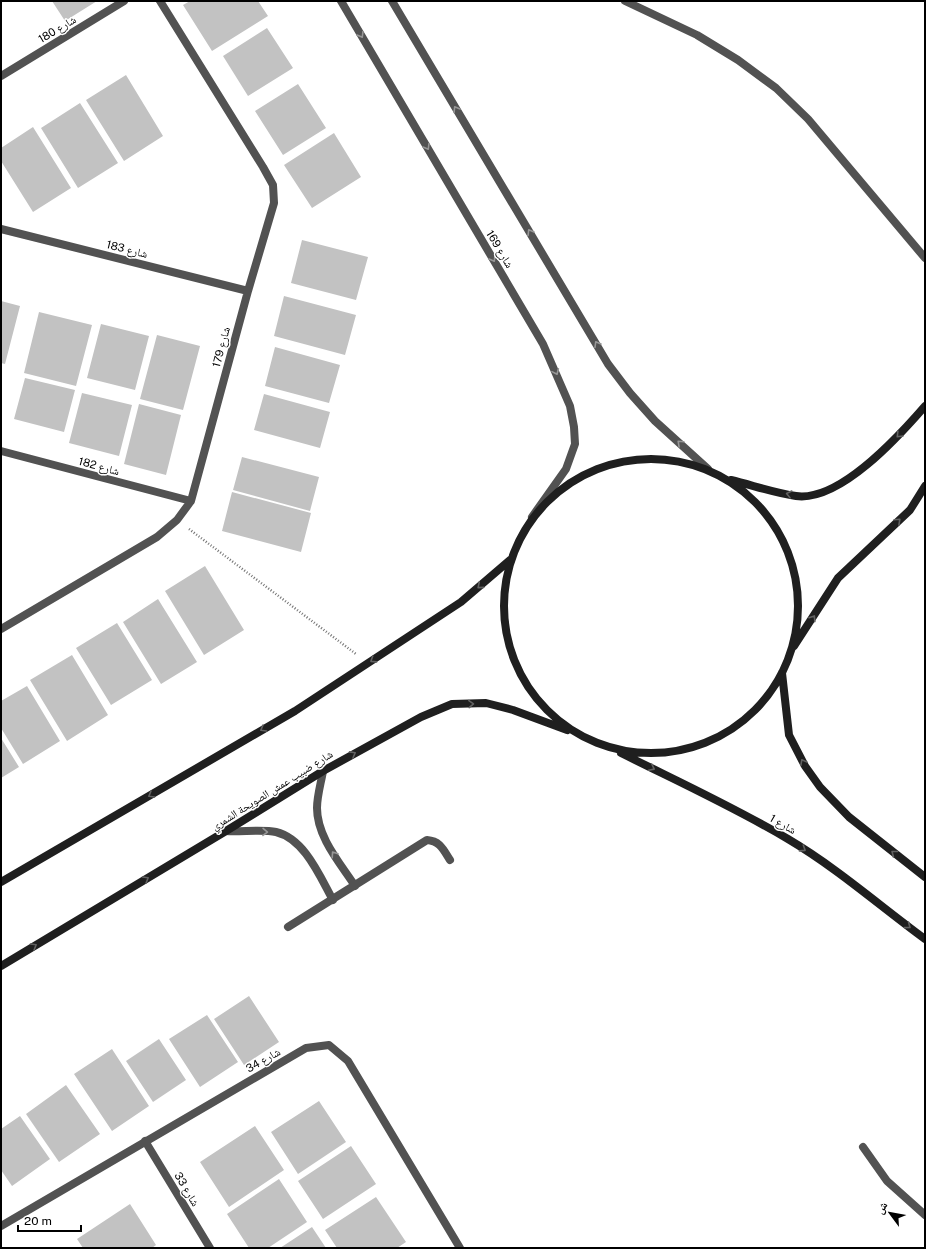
<svg xmlns="http://www.w3.org/2000/svg" width="926" height="1249" viewBox="0 0 926 1249" font-family="'Public Sans','Noto Naskh Arabic',sans-serif">
  <rect width="100%" height="100%" fill="#fff"/>
  <path fill="#c2c2c2" d="M52,1H97L65,21Z
    M190,1H258L268,16L212,51L183,5Z
    M267,28L293,68L248,96L223,56Z
    M126,75L163,136L124,161L86,100Z
    M298,84L326,128L283,155L255,111Z
    M80,103L118,163L78,188L41,128Z
    M33,127L71,188L33,212L1,161V148Z
    M334,133L361,177L312,208L284,165Z
    M302,240L368,257L356,300L291,283Z
    M284,296L356,315L345,355L274,336Z
    M1,301L20,306L5,364L1,363Z
    M39,312L92,325L76,386L24,373Z
    M101,324L149,336L135,390L87,378Z
    M157,335L200,346L183,410L140,399Z
    M275,347L340,365L329,403L265,386Z
    M25,378L75,390L64,432L14,419Z
    M82,393L132,405L119,456L69,443Z
    M264,394L330,412L320,448L254,430Z
    M139,404L181,415L166,475L124,464Z
    M242,457L319,477L310,511L233,490Z
    M232,492L311,513L301,552L222,531Z
    M205,566L244,630L204,655L165,591Z
    M158,599L197,662L161,684L123,622Z
    M117,623L152,680L111,705L76,648Z
    M72,655L108,715L67,741L30,680Z
    M27,686L60,741L23,764L1,728V701Z
    M1,738L19,767L1,778Z
    M249,996L279,1042L244,1065L214,1019Z
    M207,1015L238,1062L200,1087L169,1039Z
    M159,1039L186,1080L153,1102L126,1061Z
    M112,1049L149,1106L112,1131L74,1074Z
    M66,1085L100,1134L59,1162L26,1114Z
    M319,1101L346,1142L298,1174L271,1132Z
    M20,1116L50,1159L12,1186L1,1170V1129Z
    M255,1126L284,1170L229,1207L200,1162Z
    M351,1146L376,1184L323,1219L298,1181Z
    M279,1179L307,1222L268,1248H249L227,1214Z
    M376,1197L406,1242L397,1248H337L325,1230Z
    M130,1204L156,1245L152,1248H83L77,1239Z
    M312,1227L326,1248H280Z"/>
  <g fill="none" stroke-linecap="round" stroke-linejoin="round">
    <path stroke="#747474" stroke-width="2.5" stroke-dasharray="1 2" stroke-linecap="butt" d="M189,529L356,654"/>
    <path stroke="#525252" stroke-width="8" d="M625,1L697,35L738,60L776,88L808,119L925,258
      M323,771C321,783 317,796 317,808C317,837 340,863 355,886
      M226,831C241,832 263,829 276,832C305,839 320,877 333,900
      M288,927L427,840C440,841 443,849 450,860
      M863,1147L887,1181L925,1215"/>
    <path stroke="#525252" stroke-width="8" d="M341,1L543,344L570,406L574,427L575,444L566,469L532,517
      M392,1L608,364L630,393L655,421L708,469
      M1,76L124,1
      M1,229L248,291
      M1,451L191,501
      M1,629L157,537L177,520L191,501L248,291L274,203L273,185L263,167L160,1
      M145,1141L210,1248
      M1,1226L306,1048L329,1045L348,1061L460,1248"/>
    <path stroke="#1f1f1f" stroke-width="8" d="M504 606a147 147 0 1 1 294 0a147 147 0 1 1-294 0Z
      M731,480C752,485 774,493 796,496C840,502 899,436 925,406
      M794,646L838,578L910,510L925,486
      M782,673L789,735L805,766L820,787L849,817L925,877
      M621,753C677,781 734,807 788,839C837,868 880,906 925,939
      M1,882L295,711L461,602L510,560
      M1,966L226,831L323,771L421,717L452,704L486,703L513,710L567,730"/>
  </g>
  <defs><path id="oneway-chevron" d="M-2-3.5L2.5 0L-2 3.5" fill="none" stroke-width="1.6" stroke-linecap="round" stroke-linejoin="round"/></defs>
  <g stroke="#979797">
    <use href="#oneway-chevron" transform="translate(361 35) rotate(59)"/>
    <use href="#oneway-chevron" transform="translate(456 109) rotate(-121)"/>
    <use href="#oneway-chevron" transform="translate(427 147) rotate(59)"/>
    <use href="#oneway-chevron" transform="translate(530 232) rotate(-121)"/>
    <use href="#oneway-chevron" transform="translate(493 259) rotate(59)"/>
    <use href="#oneway-chevron" transform="translate(597 344) rotate(-120)"/>
    <use href="#oneway-chevron" transform="translate(556 372) rotate(66)"/>
    <use href="#oneway-chevron" transform="translate(680 443) rotate(-137)"/>
    <use href="#oneway-chevron" transform="translate(265 832) rotate(1)"/>
    <use href="#oneway-chevron" transform="translate(334 854) rotate(-124)"/>
  </g>
  <g stroke="#626262">
    <use href="#oneway-chevron" transform="translate(899 435) rotate(134)"/>
    <use href="#oneway-chevron" transform="translate(789 494) rotate(-166)"/>
    <use href="#oneway-chevron" transform="translate(898 521) rotate(-43)"/>
    <use href="#oneway-chevron" transform="translate(480 586) rotate(140)"/>
    <use href="#oneway-chevron" transform="translate(813 618) rotate(-57)"/>
    <use href="#oneway-chevron" transform="translate(373 660) rotate(147)"/>
    <use href="#oneway-chevron" transform="translate(471 704) rotate(-2)"/>
    <use href="#oneway-chevron" transform="translate(263 729) rotate(150)"/>
    <use href="#oneway-chevron" transform="translate(353 754) rotate(-29)"/>
    <use href="#oneway-chevron" transform="translate(803 762) rotate(-118)"/>
    <use href="#oneway-chevron" transform="translate(652 768) rotate(27)"/>
    <use href="#oneway-chevron" transform="translate(151 795) rotate(150)"/>
    <use href="#oneway-chevron" transform="translate(803 849) rotate(33)"/>
    <use href="#oneway-chevron" transform="translate(894 853) rotate(-142)"/>
    <use href="#oneway-chevron" transform="translate(146 879) rotate(-31)"/>
    <use href="#oneway-chevron" transform="translate(908 926) rotate(37)"/>
    <use href="#oneway-chevron" transform="translate(34 946) rotate(-31)"/>
  </g>
  <g text-anchor="middle" dominant-baseline="central" stroke-width="3" stroke-linejoin="round" paint-order="stroke">
    <g font-size="11" fill="#000" stroke="#fff">
      <text transform="translate(57 29) rotate(-31)">شارع 180</text>
      <text transform="translate(127 249) rotate(14)">شارع 183</text>
      <text transform="translate(500 249) rotate(59)">شارع 169</text>
      <text transform="translate(221 347) rotate(-75)">شارع 179</text>
      <text transform="translate(99 466) rotate(15)">شارع 182</text>
      <text transform="translate(272 790) rotate(-32)">شارع ضبيب عمش الصويحة الشمري</text>
      <text transform="translate(783 824) rotate(30)">شارع 1</text>
      <text transform="translate(263 1060) rotate(-30)">شارع 34</text>
      <text transform="translate(187 1189) rotate(59)">شارع 33</text>
    </g>
  </g>
  <rect width="926" height="1249" fill="none" stroke="#000000" stroke-width="4"/>
  <g transform="translate(890 1213) rotate(302)" stroke="#ffffff" stroke-width="3" paint-order="stroke">
  <path d="M0-3L7 15L0 10L-7 15Z" fill="#000000"/>
  <text y="-6" font-size="11" font-weight="bold" text-anchor="middle" fill="#000000">ش</text>
  </g>
  <path d="M18 1225v6h63v-6" fill="none" stroke="#000000" stroke-width="2"/>
  <text x="24" y="1225" font-size="12" fill="#000000" stroke="#ffffff" stroke-width="3" paint-order="stroke">20 m</text>
</svg>
